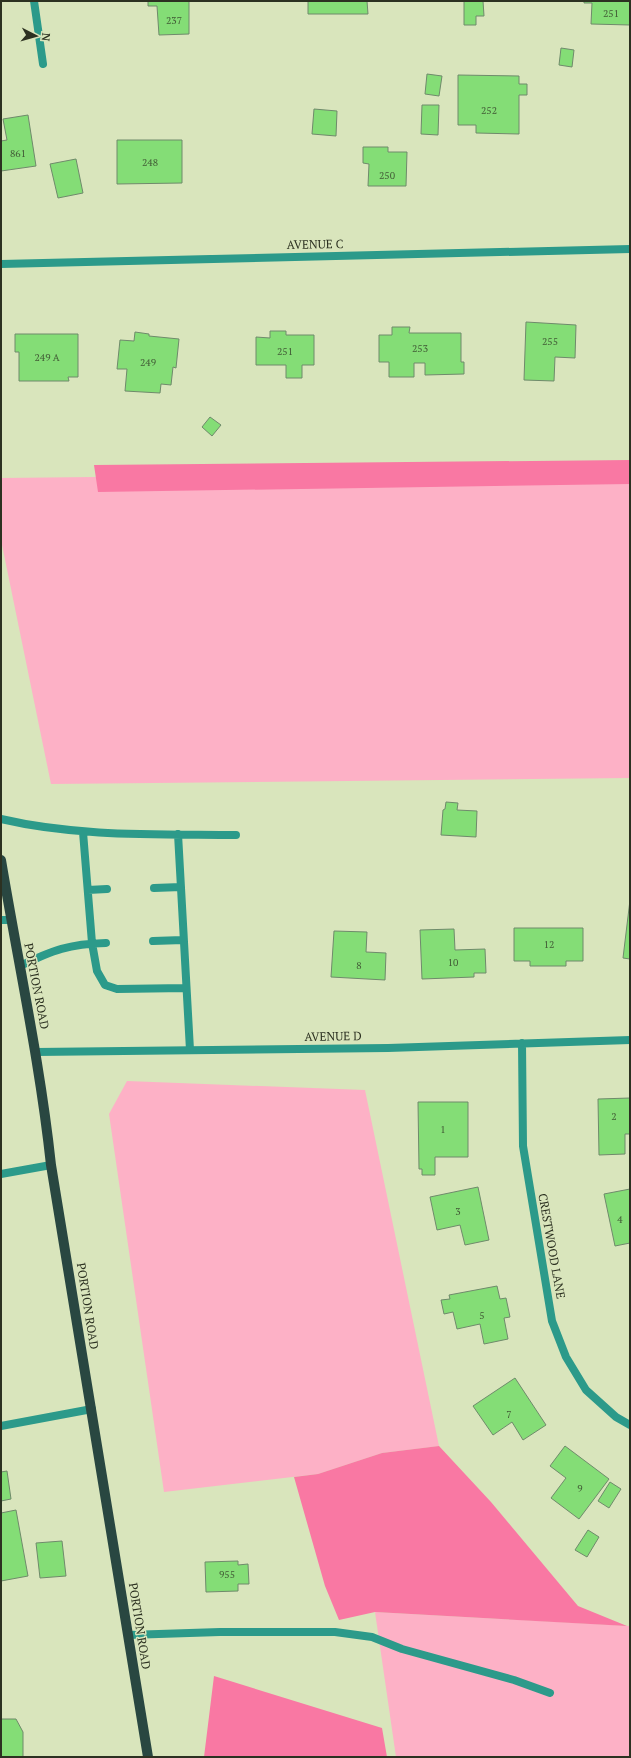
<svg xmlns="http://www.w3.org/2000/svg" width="631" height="1758" viewBox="0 0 631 1758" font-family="'PT Serif',serif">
  <rect width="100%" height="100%" fill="#d9e5bc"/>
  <path fill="#fdb1c6" d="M630,471V778L51,784L1,540V478Z
    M127,1081L365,1090L439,1446L382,1453L318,1474L164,1492L109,1114Z
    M375,1612L630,1626V1757H396Z"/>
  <path fill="#f978a3" d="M630,460V484L98,492L94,465Z
    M439,1446L491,1502L578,1606L627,1626L375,1612L339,1620L325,1586L294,1477L318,1474L382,1453Z
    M214,1676L382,1728L387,1757H204Z"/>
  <path fill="#84dd76" stroke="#6f8a6b" d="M148,1H189V34L159,35L157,6H148Z
    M308,1H367L368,14H308Z
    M464,1H483L484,16H476V25H464Z
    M584,1H630V25L591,24L592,3H584Z
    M561,48L574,50L572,67L559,65Z
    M427,74L442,76L439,96L425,94Z
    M458,75L519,76V84H527V95H519V134L476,133V125H458Z
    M422,105H439L438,135L421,134Z
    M314,109L337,111L336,136L312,134Z
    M28,115L36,166L1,171V141L7,140L3,119Z
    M117,140H182V183L117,184Z
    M363,147H388V152H407L406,186H368L369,164L363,163Z
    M76,159L83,193L58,198L50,164Z
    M526,322L576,325L575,358L555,357L554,381L524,380Z
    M392,327H410L409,333H461V362H464V374L425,375V363H414V377H389V362H379V335H392Z
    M270,331H286V335H314V365H302V378H286V365H256V337L270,338Z
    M135,332L149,334V336L179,339L176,368L173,367L171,385L161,384L160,393L125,391L127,369H117L120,340L134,341Z
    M15,334H78V377H68L69,381H19V352H15Z
    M210,417L221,425L212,436L202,427Z
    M446,802L458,803L457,810L477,811L476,837L441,835L443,810L445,809Z
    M630,900V959L623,958Z
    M514,928H583V961H566V966H530V961H514Z
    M454,929L455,950L485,949L486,973H474V977L422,979L420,930Z
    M334,931L367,932L366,952L386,953L385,980L331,977Z
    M630,1098V1134H625V1154L599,1155L598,1099Z
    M418,1102H468V1157H435V1175H422V1169H419Z
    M478,1187L489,1240L465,1245L460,1225L437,1230L430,1197Z
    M630,1189V1243L615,1246L604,1194Z
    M497,1286L500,1299L506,1298L510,1317L504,1318L508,1339L484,1344L480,1324L457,1329L453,1312L444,1314L441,1300L450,1299L449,1295Z
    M515,1378L546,1425L523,1440L512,1422L493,1435L473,1406Z
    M565,1446L609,1479L579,1519L551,1498L566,1478L550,1466Z
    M7,1471L11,1499L1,1501V1472Z
    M610,1482L621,1489L609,1508L598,1501Z
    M16,1510L28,1576L1,1581V1513Z
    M588,1530L599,1537L587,1557L575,1550Z
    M62,1541L66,1576L40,1578L36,1543Z
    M238,1561V1565L248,1564L249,1584H238V1591L206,1592L205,1562Z
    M1,1719H16L23,1732V1757H1Z"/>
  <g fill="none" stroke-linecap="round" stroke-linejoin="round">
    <path stroke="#2c9a8a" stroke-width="8" d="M34,1L43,64
      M1,819C78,837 157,834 236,835
      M83,832L92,943L97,971L105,985L117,989L186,988
      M178,834L190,1050
      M154,888L181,887
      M88,890L107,889
      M153,941L183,940
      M20,966C53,950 69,944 106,943
      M1,1174L51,1165
      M128,1635L220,1632H335L372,1637L402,1649L514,1680L550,1693"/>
    <path stroke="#2c9a8a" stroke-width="8" d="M1,264L630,249
      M1,920H11
      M522,1043L523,1146L552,1321L566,1357L586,1390L616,1417L630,1425
      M36,1052L388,1048L630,1040
      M1,1426L92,1409"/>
    <path stroke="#294741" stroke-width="10" d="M1,860C18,962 40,1062 51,1165L148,1757"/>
  </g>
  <g text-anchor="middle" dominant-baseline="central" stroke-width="3" stroke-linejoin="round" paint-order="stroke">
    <g font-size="10" fill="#425c36">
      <text x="611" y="13">251</text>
      <text x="174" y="20">237</text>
      <text x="489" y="110">252</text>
      <text x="18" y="153">861</text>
      <text x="150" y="162">248</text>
      <text x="387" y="175">250</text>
      <text x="550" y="341">255</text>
      <text x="420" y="348">253</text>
      <text x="285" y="351">251</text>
      <text x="47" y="357">249 A</text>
      <text x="148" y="362">249</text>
      <text x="549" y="944">12</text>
      <text x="453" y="962">10</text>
      <text x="359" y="965">8</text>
      <text x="614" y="1116">2</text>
      <text x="443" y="1129">1</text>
      <text x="458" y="1211">3</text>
      <text x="620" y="1219">4</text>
      <text x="482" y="1315">5</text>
      <text x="509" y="1414">7</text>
      <text x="580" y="1488">9</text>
      <text x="227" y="1574">955</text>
    </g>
    <g font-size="12" fill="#2c3121" stroke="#d9e5bc">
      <text transform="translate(315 244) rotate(-1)">AVENUE C</text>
      <text transform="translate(37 986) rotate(79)">PORTION ROAD</text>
      <text transform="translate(333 1036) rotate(-1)">AVENUE D</text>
      <text transform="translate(552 1246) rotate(80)">CRESTWOOD LANE</text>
      <text transform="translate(88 1306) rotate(81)">PORTION ROAD</text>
      <text transform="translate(140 1626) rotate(81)">PORTION ROAD</text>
    </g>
  </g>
  <rect width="631" height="1758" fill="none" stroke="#2c3121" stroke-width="4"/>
  <g transform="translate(36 36) rotate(96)" stroke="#d9e5bc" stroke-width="3" paint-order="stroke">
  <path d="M0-3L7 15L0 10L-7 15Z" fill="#2c3121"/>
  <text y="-6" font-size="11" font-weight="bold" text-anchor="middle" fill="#2c3121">N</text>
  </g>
</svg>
